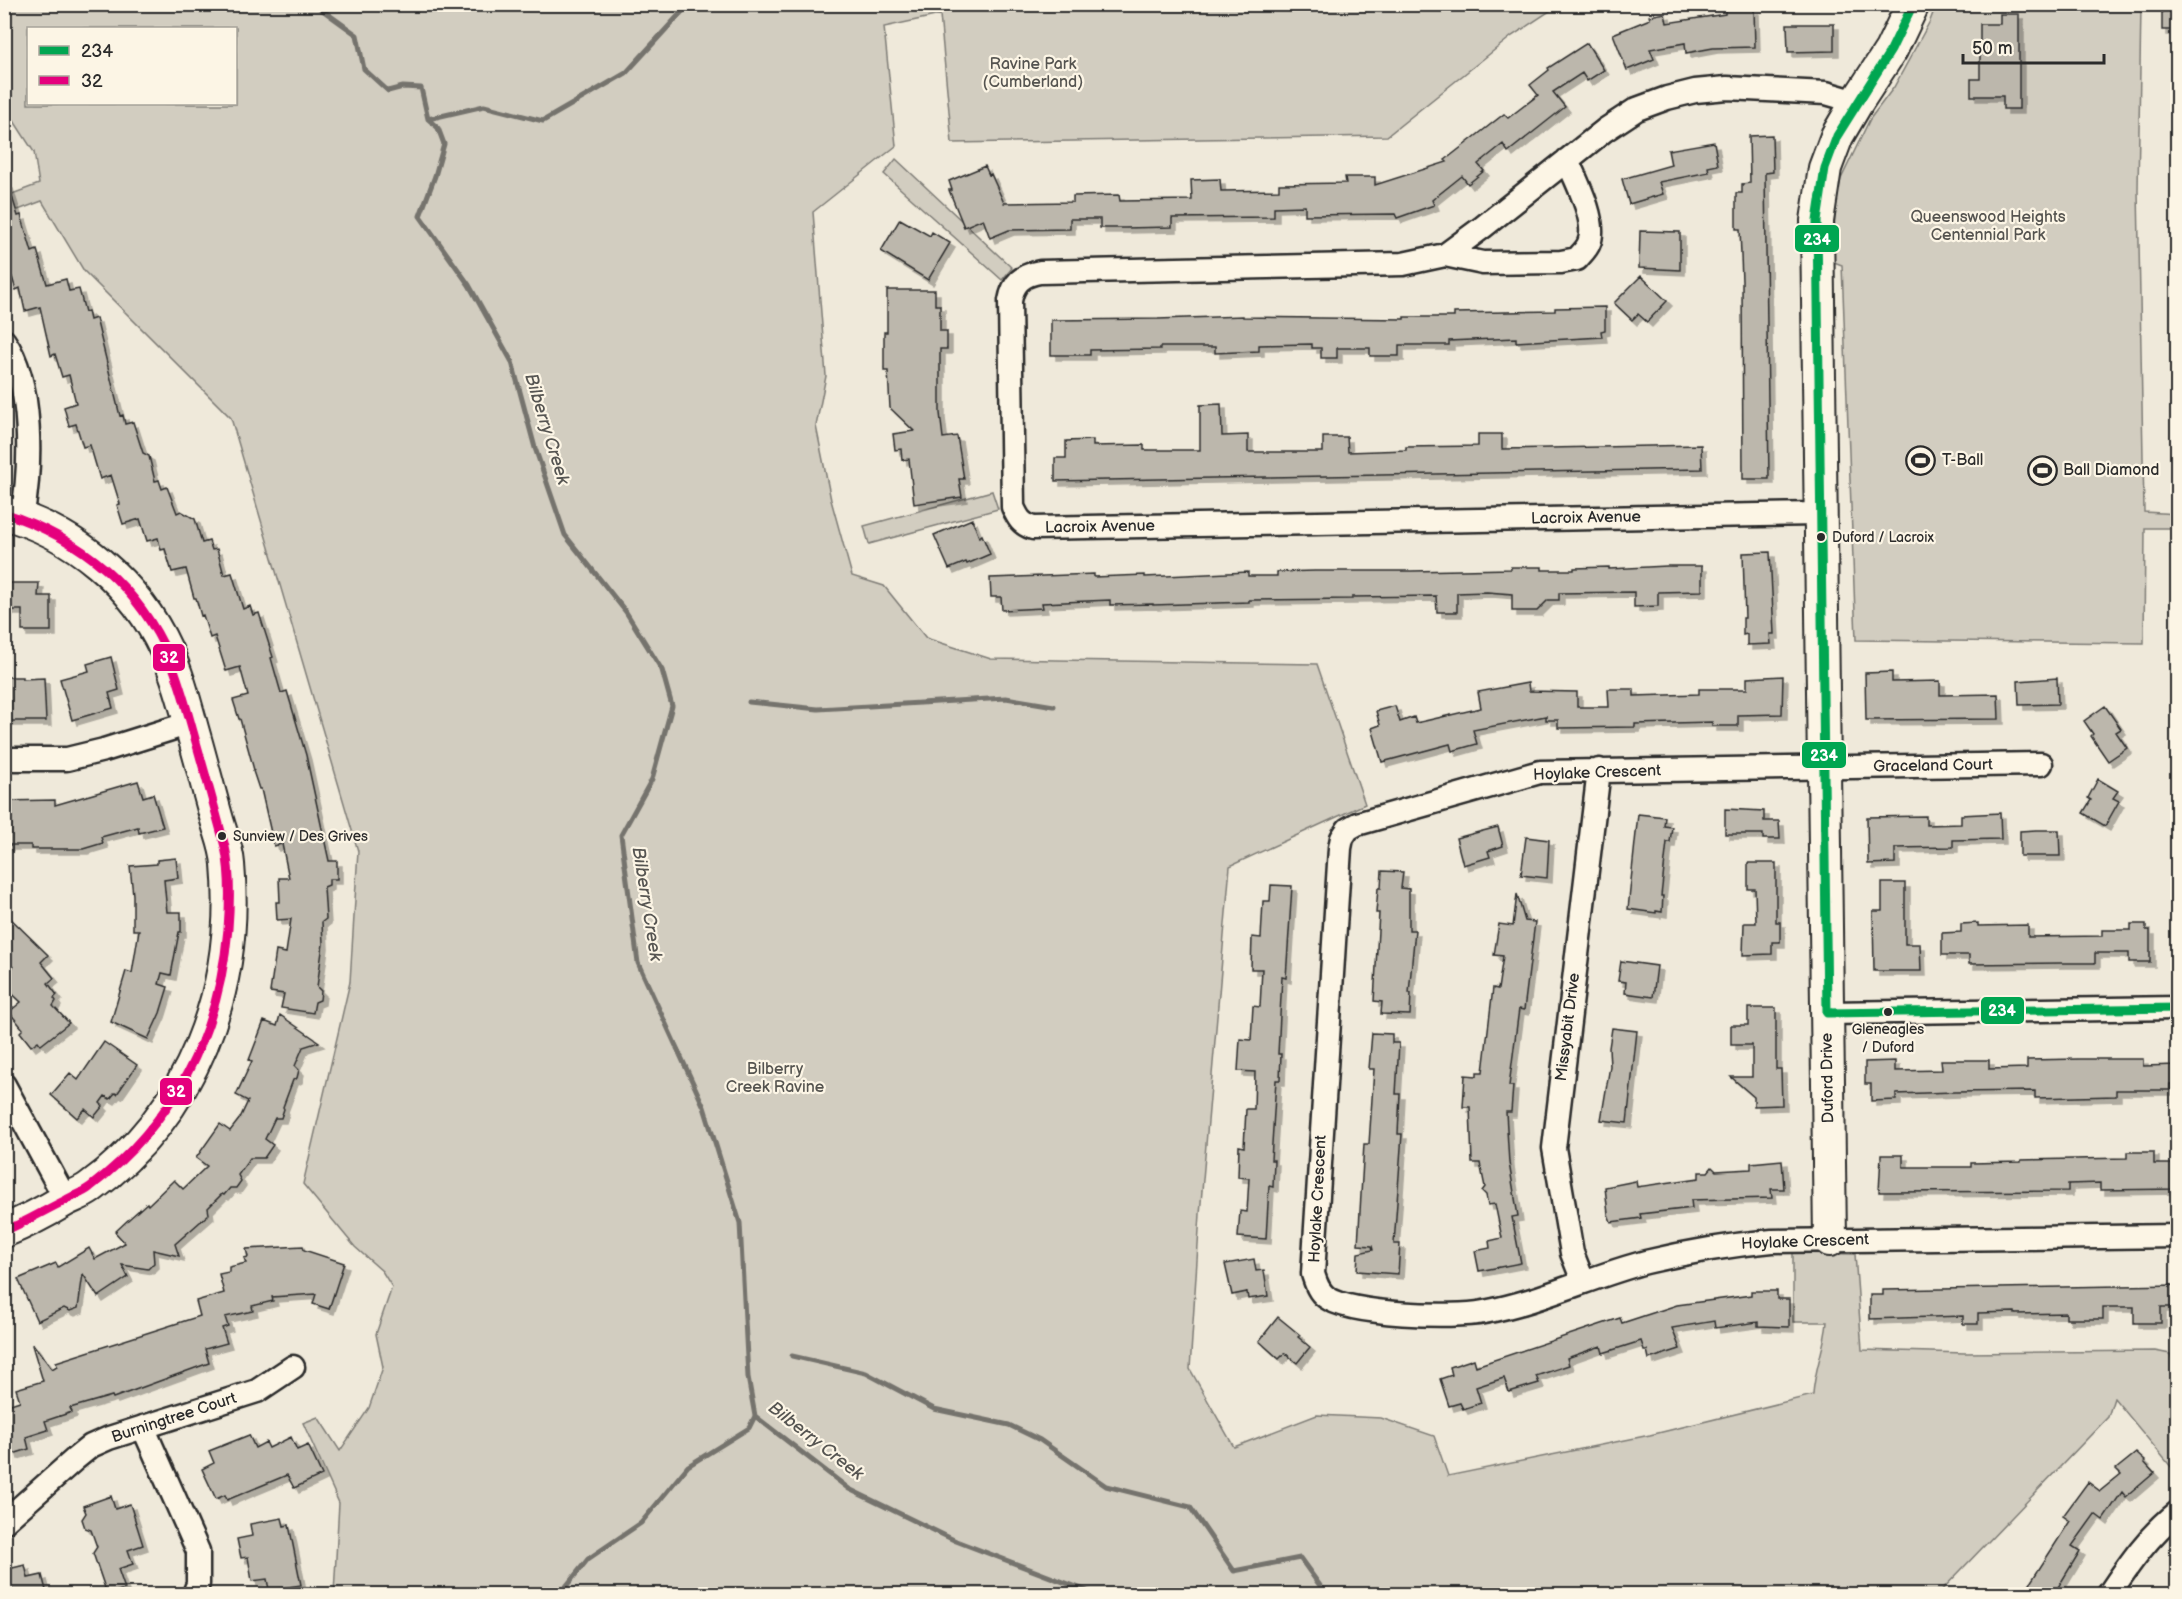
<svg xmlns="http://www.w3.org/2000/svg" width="2182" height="1599" viewBox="0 0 2182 1599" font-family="'Balsamiq Sans',sans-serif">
  <defs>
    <filter id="shadow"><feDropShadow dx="5" dy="5" stdDeviation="0" flood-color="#0004"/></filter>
  </defs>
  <rect width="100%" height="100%" fill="#efe9da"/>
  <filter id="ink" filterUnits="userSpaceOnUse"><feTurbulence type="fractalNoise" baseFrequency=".0167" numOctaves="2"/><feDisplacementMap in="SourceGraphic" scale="12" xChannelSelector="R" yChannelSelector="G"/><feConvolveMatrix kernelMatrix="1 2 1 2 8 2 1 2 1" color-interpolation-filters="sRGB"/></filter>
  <g filter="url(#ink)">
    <path fill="#d2cdc0" stroke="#7e7c76" stroke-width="1.5" fill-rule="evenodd" d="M5,5H1559L1512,36L1387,136L952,143L940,15L884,27L896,146L813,212L826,376L816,426L831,500L852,576L884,586L926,638L991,659L1317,664L1365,804L1230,866L1200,1214L1190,1369L1234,1447L1317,1415L1381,1418L1434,1436L1448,1476L1650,1435L1813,1395C1814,1370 1825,1347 1827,1322H1793V1253L1855,1254L1862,1350L1965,1353L2155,1351L2170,1354L2177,1370V1474L2114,1398L2108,1417L1938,1594H334L339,1503L303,1423L318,1417L340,1451L369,1408L383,1367L376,1334L392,1287L382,1271L355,1247L303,1184L350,982L358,851L231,418L84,271L42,201L5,215L4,197L39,184L34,152L5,107ZM28,28H236V104H28Z
      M1936,5H2141L2138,190L2144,512L2178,514L2177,528H2145L2144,643L1856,640L1842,265L1834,262L1835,204L1841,179L1870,119L1894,87L1930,21Z
      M896,159L1012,268L1002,280L884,174Z
      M992,491L998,509L869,544L864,526Z"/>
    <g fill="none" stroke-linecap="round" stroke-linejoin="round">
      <path stroke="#75736d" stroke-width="5" d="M314,4L357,35L364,69L388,91L403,87L421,88L428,119L438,128L444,144L435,176L420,216L469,285L512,362L535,448L565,535L626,612L662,670L672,706L652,779L621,835L638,963L704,1107L740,1223L748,1377L755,1416L849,1489L956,1541L1095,1594
        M428,119L484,106L543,121L626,73L689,4
        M749,702L818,709L1006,698L1054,706
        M792,1356L866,1373L934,1409L1009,1425L1040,1440L1106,1486L1190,1507L1234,1571L1300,1558L1326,1594
        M560,1594L588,1559L641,1523L688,1466L749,1428L755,1416"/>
    </g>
    <path fill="#bcb7ac" stroke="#2b2b2b" stroke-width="1.5" filter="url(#shadow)" d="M2162,7H2178V30H2162Z
      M1754,9L1755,47L1713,48L1686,53L1685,43L1650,49L1654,59L1627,70L1613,34L1650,19L1649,16L1665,13L1667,23L1725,14V10Z
      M2000,14H2019V109H2003V96H1971V79H1980V24H2000Z
      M1787,24H1834V51L1788,52Z
      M1587,43L1604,70L1587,81L1582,73L1553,92L1565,107L1508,152L1503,144L1478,164L1484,171L1468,184L1462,176L1432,200L1434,205L1397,218L1395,214L1305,215V206L1274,207V217L1172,218V227L1125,228H1100V219H1070V229L1009,230L990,238L983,219L964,227L949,190H952L949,181L985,166L989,175L991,174L1004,203L1073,202V196L1119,195L1120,201L1192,200L1191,180L1220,179L1221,191L1279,190V184L1346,183L1345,177H1375V185L1447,162L1445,160L1504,114L1508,118L1538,95L1530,85L1549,70L1548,68Z
      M1772,135L1773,172L1765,173L1769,479H1743L1742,281L1740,229H1736V193H1742V184L1750,183L1749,136Z
      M1714,142L1718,165L1708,167L1709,172L1659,182L1663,194L1629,204L1622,179L1671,165L1668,150Z
      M8,184L18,216L21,215L32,252L37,250L47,284L66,279L69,291L79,289L85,312L88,311L90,320L96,318L120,416L123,415L125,424L133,422L143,453L149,456L155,481L159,480L162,489L167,487L177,513L181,511L195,519L202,543L209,541L212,550L217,549L224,575L232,573L243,609L250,606L253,615L259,613L273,657L271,658L281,693L287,691L306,755L329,861H337V879H329V885L324,887L326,919L322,922L323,944L317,987L321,991L320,1000L315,1002L313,1013L281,1008L284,994L270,992L276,951L286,953L291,919L277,920L276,902H280L279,878H289L282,844L274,846L261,789H259L253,771L254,770L240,719H239L233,700L248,696L240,667L226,671L215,636L210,638L203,615L201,616L196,598H194L186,569L172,572L165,549L161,550L158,538L147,541L140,519L123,524L117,505L120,504L111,475L100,479L90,445L83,447L76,424L69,426L64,407L76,403L69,375L62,377L55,354L51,356L40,307L25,311L20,288L16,290L12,277L4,280V185Z
      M900,219L930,236L932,232L950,243L928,280L881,251Z
      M1640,231L1680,232V270L1639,268Z
      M1641,276L1667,301L1647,322L1638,314L1632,320L1614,303Z
      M887,290H935V305H940V331H947V349H940V413L943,438L957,436L964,479H959L962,497L914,504L909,459L902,460L901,449L895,450L893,434L914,431L890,408L888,371H884V332H887Z
      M1605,307V330L1601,331L1602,337L1516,342V338L1449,341V345H1399V356H1370V348H1337V358H1321V348H1312V344L1259,345V351L1215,353V347H1160V349L1090,350V355H1051V320L1158,319L1243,316V317L1404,319V317H1454V313L1555,311V308Z
      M1221,404L1222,436L1248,435V452H1323V437H1347L1348,452L1406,450V447L1478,446V434H1502V449L1701,445L1702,469L1055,481V458H1066V441L1093,440V446L1144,445V450H1200V405Z
      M972,519L979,537L982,535L990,554L967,564L966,562L949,569L934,535Z
      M1770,552L1774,634H1770L1771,644L1747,645V634L1743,635V618H1745L1743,553Z
      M1667,566H1702V591L1658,592V606L1634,607V592L1559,593V600H1548L1537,611H1512V594L1487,592L1457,593V612H1437L1436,596L1352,597V599L1249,600V602L1153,605V604L1110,605V600L1042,603L1043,608L1002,610L1001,597H991L990,578L1094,574V577L1145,575V577L1248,572V576H1277V572L1315,571H1411L1511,569V567H1542V570H1574V568L1609,567V569Z
      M4,583H39L38,596H51V631H22V610H4Z
      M111,657L119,690L109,693L113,708L72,720L60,679L89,671L87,664Z
      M1892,672V682L1940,681V695L1998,694L1999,719L1866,720L1865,673Z
      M1783,676L1782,714L1738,715V726H1712V722L1635,724V727L1558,728V720H1546V716L1473,730L1477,744L1452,751L1450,744L1382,762L1372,728L1380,725L1376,711L1395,706L1400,722L1414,717L1416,723L1481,708L1478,692L1528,683L1529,691L1577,692V707H1609L1608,689H1634V696L1699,694V689H1747V678Z
      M4,677H22V679L44,678L46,721H4Z
      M2057,678L2058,704L2019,705L2018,681Z
      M2105,706L2121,729L2116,732L2127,748L2108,761L2091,736L2093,734L2084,721Z
      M2098,779L2118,791L2113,798L2119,801L2105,826L2083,813L2091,800L2088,798Z
      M138,781L143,797L153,794L163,827L139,833L138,827L101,837L103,843L83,849H31V845H4V801L55,800V805Z
      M1725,809L1764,811V821H1779L1780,839H1763V834H1725Z
      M2000,813L2001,839L1953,840V847L1895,848V863L1868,864L1867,817L1926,816V825L1961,824V815Z
      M1638,814L1665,817L1664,826L1672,827L1670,842H1667L1661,896H1663L1662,912L1656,911V913L1628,909Z
      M1498,827L1503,846L1488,851L1490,857L1463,865L1456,838Z
      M2036,830H2059L2060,856H2020V831Z
      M1526,837L1549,840L1547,878L1521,875Z
      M176,858L178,878L164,880L167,912H181V932H179L171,975L162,973L159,984L168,987L160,1013L148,1039L111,1022L126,971L132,973L139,930H133V895L130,866L157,864V860Z
      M1748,863H1776V922H1780V942H1772V954L1743,955L1744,923H1756L1755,889H1748Z
      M1382,871L1403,872L1401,888L1409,889V930H1415L1409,993H1411L1410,1015L1381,1014L1382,1002L1374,1001L1379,913H1376L1378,888H1381Z
      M1882,883H1905V944H1920L1921,971H1874L1873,911H1882Z
      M1271,885L1292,886L1286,978L1282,977L1278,1054H1281L1280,1080H1276L1271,1160H1274L1273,1187L1269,1186L1266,1239L1238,1237L1240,1211L1247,1212L1249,1178L1238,1177L1239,1146L1244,1147L1246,1109H1254L1255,1072L1238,1071L1240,1039L1251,1040L1253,1006L1260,1007L1262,969H1251L1252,937L1261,938L1263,901H1270Z
      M1517,894L1525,921L1535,922L1524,1010L1519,1009L1509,1086H1513L1511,1112H1506L1509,1163L1518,1216L1512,1217L1521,1263L1479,1271L1475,1251L1490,1248L1489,1241L1502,1238L1495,1204L1488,1205L1486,1195L1482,1191L1485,1187L1480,1163H1472L1470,1107H1463L1465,1075L1477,1076V1072H1483L1493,988L1498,989L1503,956L1494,955L1499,924L1513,926Z
      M4,912L48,955L41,962L54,978L48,983L57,995L54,998L56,1001L53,1006L69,1023L41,1045L38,1041L31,1046L20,1032L23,1029L9,1012L21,1002L4,986V975L13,967L4,959Z
      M1978,923V926L2028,925V937L2102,936V930H2131V924H2146V930H2150V962H2129V953H2095V963H2061L1969,964V955H1942V933L1961,932V924Z
      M1621,961L1657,966L1653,997L1625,993L1626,982L1618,981Z
      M1748,1008H1776V1069H1781L1782,1105L1754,1106V1097L1731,1077H1752V1045H1731V1025H1748Z
      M280,1015L319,1042L303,1047L295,1066L299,1070L297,1078L293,1080L283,1107L284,1109L281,1118H275L265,1139L273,1145L264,1158H250L238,1175L241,1181L236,1188H230L224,1195L222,1194L208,1208L209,1214L175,1244L179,1256L153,1250L154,1263L148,1269L122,1265L128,1277L98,1297L83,1274L78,1308L70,1311L64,1308L37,1321L18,1279L56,1263L58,1267L89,1248L95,1259L125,1243L115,1232L129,1219L147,1203L148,1205L174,1180L183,1189L207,1166L196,1158L220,1124L230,1131L240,1118L248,1101L236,1095L252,1061L249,1060L264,1021L277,1026Z
      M1612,1028L1637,1031L1627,1123L1601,1120L1610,1066L1609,1048Z
      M1372,1033L1392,1034V1043H1399L1396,1094H1400L1398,1134H1402L1394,1244H1400L1398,1274L1357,1271L1358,1253L1373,1250L1372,1246L1358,1245L1364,1144H1369L1374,1069H1369Z
      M104,1042L137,1065L117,1094L115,1093L110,1099L105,1096L100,1103L103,1106L94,1117L85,1109L77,1118L51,1095L70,1073L78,1080Z
      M2079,1059H2143V1066L2178,1065V1084H2170V1090H2116V1096L2035,1098V1091L1955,1092L1896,1094V1100L1871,1101V1084H1865V1062L1895,1061V1071L1942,1070L1941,1060H1989V1069L2027,1068V1060Z
      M2127,1152H2154V1164H2178V1189L2100,1190V1183L2068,1184V1191L1879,1192L1881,1155H1903V1167H1971V1163L2021,1162V1160L2127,1158Z
      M1782,1160L1784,1189H1771L1772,1198L1691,1200L1692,1208L1640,1214L1641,1218L1611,1222L1608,1214L1605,1187L1636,1181L1637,1187L1699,1178V1172H1708L1712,1167L1716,1171L1751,1169V1163Z
      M303,1246L304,1250L344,1263L329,1309L313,1304L316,1294L272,1297L273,1301L252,1306L253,1311L225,1317L228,1326L222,1328L227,1343L205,1349L209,1363L113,1398L112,1396L70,1408L72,1412L45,1421L48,1430L26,1437L29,1449L13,1454L7,1434L4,1435V1406L20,1401L16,1389L43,1381L32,1345L33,1344L52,1369L57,1366L56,1362L200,1316L196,1301L224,1293L219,1274L229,1272V1267L246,1263L244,1258L248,1257L246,1249Z
      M1254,1259L1256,1271L1264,1270L1268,1296L1248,1299L1247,1292L1232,1295L1225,1264Z
      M2178,1285V1307H2161V1323H2134V1307H2103V1319H2066V1313L2015,1314V1312L1978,1313V1324H1963V1316L1870,1319V1295H1883V1290Z
      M1751,1291H1777V1299H1789V1327L1758,1326V1322L1715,1328L1714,1321L1672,1328L1680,1349L1649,1359L1647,1350H1644L1641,1341L1603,1353L1601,1346L1567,1358L1569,1365L1536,1376L1539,1383L1509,1392L1504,1378L1476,1387L1481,1403L1463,1409L1460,1403L1449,1406L1440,1379L1452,1375L1450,1367L1474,1359L1476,1366L1620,1318L1622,1323L1677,1305L1751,1295Z
      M1278,1317L1300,1335L1298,1337L1310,1347L1297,1363L1285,1353L1279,1359L1259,1341Z
      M249,1435L255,1448L266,1442L269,1448L291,1437L297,1450L308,1445L322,1475L294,1488L287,1475L227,1500L225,1495L216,1499L202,1469L214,1463L209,1451Z
      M2136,1453L2145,1461L2144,1462L2154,1473L2126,1497L2122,1492L2103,1520L2095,1514L2072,1546L2080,1551L2054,1594H2023L2070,1521L2063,1516L2088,1482L2100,1491L2121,1474L2116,1469Z
      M111,1496L115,1509L130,1504L143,1545L128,1550L133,1564L118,1569L125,1589L107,1594L93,1553L97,1547L91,1530L85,1528L82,1519L86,1513L83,1506Z
      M282,1518L284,1526L289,1525L301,1585L269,1590L267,1579L252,1581L248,1557L241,1558L237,1539L252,1536L250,1524Z
      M25,1565L28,1578L42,1575L47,1594H4V1570Z"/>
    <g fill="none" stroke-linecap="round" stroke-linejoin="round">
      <defs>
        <path id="street" d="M1445,255L1483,263L1561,262L1577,259C1581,254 1587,249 1589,243C1598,222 1576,180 1567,160
          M4,341C34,383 31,469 22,518
          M1819,514L1033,528C1021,524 1018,518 1013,507L1010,301C1013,283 1022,275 1040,272L1403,264L1445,255L1483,227L1605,130L1637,109L1667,98L1695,91L1727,88L1826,93L1857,102
          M4,759H67L104,750L190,723
          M2041,764L1540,772L1357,824L1348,829L1342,838L1340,848L1313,1274C1316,1283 1318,1291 1326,1297C1350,1315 1454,1318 1484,1312C1540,1302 1592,1276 1646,1262C1688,1252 1729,1245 1772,1241L2178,1236
          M1827,1013L2178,1008
          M4,1085L66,1200
          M1583,1281L1572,1253L1554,1148L1599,770
          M143,1427L198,1551V1584L194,1594
          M4,1522L75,1459L91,1446L109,1438L257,1391L293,1367
          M2109,1594C2129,1564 2149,1535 2178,1512"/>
        <path id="secondary" d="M4,513C74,532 136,584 166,650C179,677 186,708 194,736C202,764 209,792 217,820C221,834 227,849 228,864C239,989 193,1113 89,1188C82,1193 73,1196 65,1200C45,1212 26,1222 4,1231
          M1830,1240L1817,221L1825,168L1837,136L1857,102L1891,50L1913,4"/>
      </defs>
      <use href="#street" stroke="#2b2b2b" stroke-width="27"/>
      <use href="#secondary" stroke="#2b2b2b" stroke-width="36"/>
      <use href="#street" stroke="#fcf5e5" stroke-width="22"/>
      <use href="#secondary" stroke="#fcf5e5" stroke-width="32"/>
      <defs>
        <path id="bus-1" d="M1827,1013L1817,221L1825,168L1837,136L1891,50L1913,4
          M1827,1013L2178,1008"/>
        <path id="bus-2" d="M4,513C80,538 138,585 170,659C181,686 188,714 196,742C206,777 216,812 225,847C231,873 230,903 228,929C219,1034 174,1123 90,1187C83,1193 74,1195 66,1200C45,1210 26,1222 4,1231"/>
      </defs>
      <use href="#bus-1" stroke="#fcf5e5" stroke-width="14"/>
      <use href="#bus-2" stroke="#fcf5e5" stroke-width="14"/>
      <use href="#bus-1" stroke="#00a651" stroke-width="9"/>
      <use href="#bus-2" stroke="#e5007d" stroke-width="9"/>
    </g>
  </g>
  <defs>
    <symbol id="stadium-ring" viewBox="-11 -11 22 22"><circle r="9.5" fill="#fcf5e5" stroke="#2b2b2b" stroke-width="1.5"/><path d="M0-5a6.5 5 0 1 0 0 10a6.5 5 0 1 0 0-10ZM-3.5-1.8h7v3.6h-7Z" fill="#2b2b2b"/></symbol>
  </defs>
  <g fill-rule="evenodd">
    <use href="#stadium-ring" x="1904" y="444" width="33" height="33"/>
    <use href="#stadium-ring" x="2026" y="454" width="33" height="33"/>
  </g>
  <g fill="#2b2b2b" stroke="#fcf5e5" stroke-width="2">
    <circle cx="1821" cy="537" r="5"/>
    <circle cx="222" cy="836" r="5"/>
    <circle cx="1888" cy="1012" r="5"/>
  </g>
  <g text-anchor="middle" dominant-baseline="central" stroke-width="4.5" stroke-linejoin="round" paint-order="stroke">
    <g font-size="14" fill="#2b2b2b" stroke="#fcf5e5" text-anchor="start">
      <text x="1832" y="537">Duford / Lacroix</text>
      <text x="233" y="836">Sunview / Des Grives</text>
      <text x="1888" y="1029" text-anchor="middle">Gleneagles<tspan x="1888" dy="18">/ Duford</tspan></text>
    </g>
    <g font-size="16" fill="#555450" stroke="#fcf5e5">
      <text x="1033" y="64">Ravine Park<tspan x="1033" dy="18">(Cumberland)</tspan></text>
      <text x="1988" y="217">Queenswood Heights<tspan x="1988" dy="18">Centennial Park</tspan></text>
      <text x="775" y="1069">Bilberry<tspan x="775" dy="18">Creek Ravine</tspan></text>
    </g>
    <g font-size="16" fill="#2b2b2b" stroke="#fcf5e5" text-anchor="start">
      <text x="1942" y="460">T-Ball</text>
      <text x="2063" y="470">Ball Diamond</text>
    </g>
    <g font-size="16" fill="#2b2b2b" stroke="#fcf5e5">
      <text transform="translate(1586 518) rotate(-1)">Lacroix Avenue</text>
      <text transform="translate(1100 527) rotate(-1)">Lacroix Avenue</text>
      <text transform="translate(1933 766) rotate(-1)">Graceland Court</text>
      <text transform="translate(1597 773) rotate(-2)">Hoylake Crescent</text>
      <text transform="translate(1568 1027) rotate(-83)">Missyabit Drive</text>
      <text transform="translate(1828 1078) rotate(-91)">Duford Drive</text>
      <text transform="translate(1318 1199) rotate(-87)">Hoylake Crescent</text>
      <text transform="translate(1805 1242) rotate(-2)">Hoylake Crescent</text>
      <text transform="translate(174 1418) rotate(-18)">Burningtree Court</text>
    </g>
    <g font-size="18" font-style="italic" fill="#565552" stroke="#fcf5e5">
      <text transform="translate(547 429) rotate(73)">Bilberry Creek</text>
      <text transform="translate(647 904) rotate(81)">Bilberry Creek</text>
      <text transform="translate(816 1441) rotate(38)">Bilberry Creek</text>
    </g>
  </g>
  <g stroke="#fcf5e5" stroke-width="2">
    <rect x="1794" y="224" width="46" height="29" rx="6" fill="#00a651"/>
    <rect x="152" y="643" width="34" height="29" rx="6" fill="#e5007d"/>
    <rect x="1801" y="741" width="46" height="28" rx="6" fill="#00a651"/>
    <rect x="1980" y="996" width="45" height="29" rx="6" fill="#00a651"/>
    <rect x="159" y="1077" width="34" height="29" rx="6" fill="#e5007d"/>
  </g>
  <g font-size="16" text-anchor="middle" font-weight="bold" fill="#fff">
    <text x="1817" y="245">234</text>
    <text x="169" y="663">32</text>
    <text x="1824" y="761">234</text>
    <text x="2002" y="1016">234</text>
    <text x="176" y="1097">32</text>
  </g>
  <rect width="2182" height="1599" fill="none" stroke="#fcf5e5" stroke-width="24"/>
  <rect x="12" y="12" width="2158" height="1575" fill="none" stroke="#2b2b2b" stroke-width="2" filter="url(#ink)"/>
  <rect x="27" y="27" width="210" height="78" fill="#fcf5e5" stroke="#a8a49b" stroke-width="1.5"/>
  <rect x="39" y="46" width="30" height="9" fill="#00a651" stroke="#a8a49b" stroke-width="1.5"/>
  <text x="81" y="57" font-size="18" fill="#2b2b2b">234</text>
  <rect x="39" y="76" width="30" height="9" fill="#e5007d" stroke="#a8a49b" stroke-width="1.5"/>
  <text x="81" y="87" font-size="18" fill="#2b2b2b">32</text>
  <path d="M1963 54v9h141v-9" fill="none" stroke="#2b2b2b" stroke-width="3"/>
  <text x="1972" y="54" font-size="18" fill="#2b2b2b" stroke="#fcf5e5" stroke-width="4.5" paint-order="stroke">50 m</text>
</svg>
